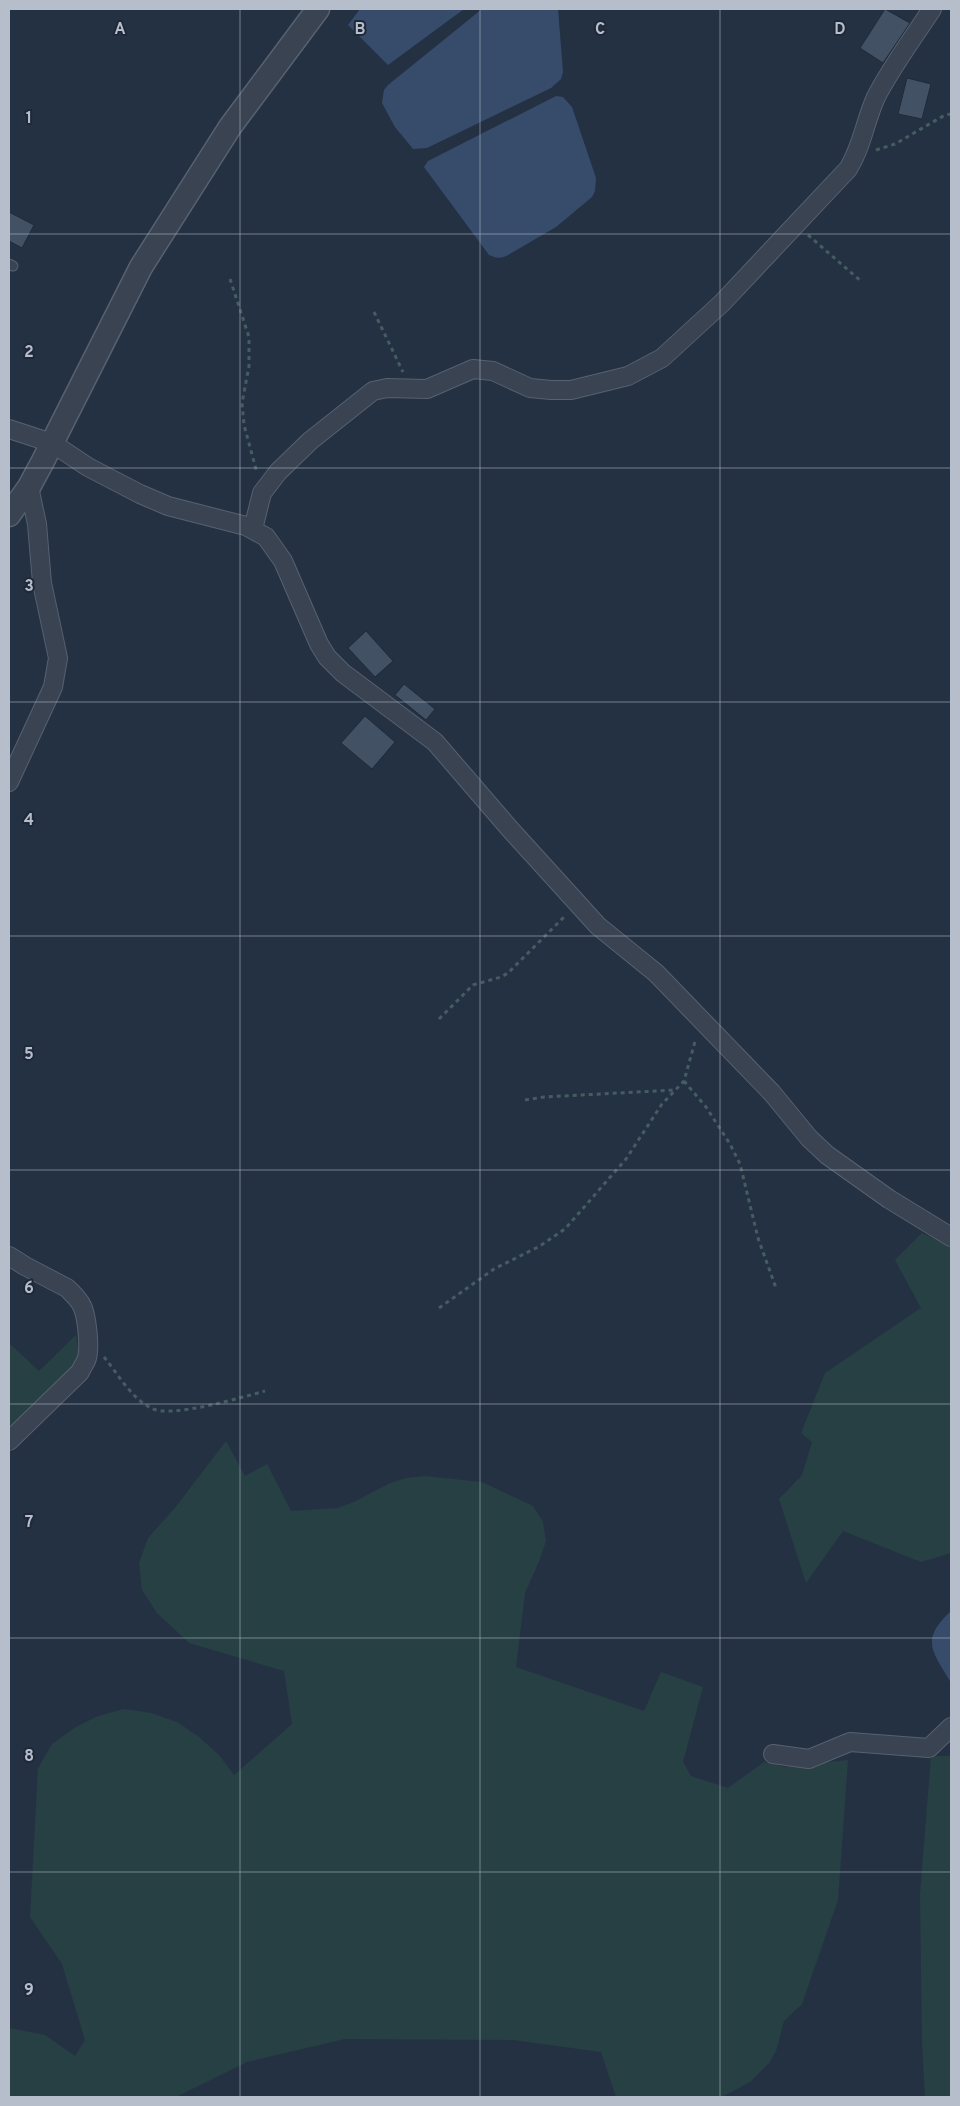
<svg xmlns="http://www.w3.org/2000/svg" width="960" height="2106" viewBox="0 0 960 2106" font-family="Overpass,sans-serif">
  <rect width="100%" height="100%" fill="#243143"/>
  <path fill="#274044" d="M922,1233L951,1246V1553L921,1562L843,1531L806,1583L779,1499L802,1475L812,1442L801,1433L825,1373L921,1308L895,1260Z
    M76,1335L79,1354L66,1378L9,1431V1343L39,1371Z
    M226,1441L245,1476L267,1464L291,1511L338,1508L356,1501L388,1484L406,1478L425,1476L482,1482L533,1506L543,1522L546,1541L540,1559L525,1593L516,1667L644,1711L661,1672L703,1687L683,1762L691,1776L728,1788L764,1762L785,1767L848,1760L838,1900L802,2004L784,2021L776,2051L769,2063L750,2082L722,2097H616L601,2052L513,2040L345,2039L247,2062L176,2097H9V2028L45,2035L75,2056L85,2040L62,1964L30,1917L38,1768L52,1744L74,1728L98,1716L124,1709L151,1713L177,1722L199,1737L219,1755L234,1775L292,1724L284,1671L189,1643L157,1613L142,1590L139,1563L148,1538L174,1509Z
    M931,1756H951V2097H925L922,2045L920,1894Z"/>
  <path fill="#374c6b" d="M360,9H464L388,65L348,25Z
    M482,9H558L563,72L561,79L551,88L427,148L413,149L395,127L382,103L384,90L388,85Z
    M556,96L563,97L572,107L596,178L595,191L592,197L556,227L508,255C501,259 496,258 489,255L424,167L428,161Z
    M951,1611V1683C933,1651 919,1641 951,1611Z"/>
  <path fill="#435165" stroke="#202a3a" d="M885,9L910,23L883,63L860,48Z
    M907,78L931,84L922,119L898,114Z
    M9,212L34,225L22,248L9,241Z
    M366,631L393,661L375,677L348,648Z
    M404,684L435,709L426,720L395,695Z
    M365,716L395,742L372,769L341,743Z"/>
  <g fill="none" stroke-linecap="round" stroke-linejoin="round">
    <defs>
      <path id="service" d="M9,264L13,266"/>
      <path id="minor" d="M9,429L52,443L88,467L140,494L168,506L246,526L266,537L283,561L319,644L327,657L343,673L435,742L509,828L598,926L656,973L772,1093L809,1138L827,1155L889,1199L951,1237
        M253,529L262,493L278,472L310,441L373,391L387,388L427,389L473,369L493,371L530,388L551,390H571L628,376L662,358L722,303L848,169C862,147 865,121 876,97C892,66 913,38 932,9
        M9,782L53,687L58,658L42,583L37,524L29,487
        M9,1256L25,1266L67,1288C72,1293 79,1299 82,1306C87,1316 90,1347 87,1358C86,1362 82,1367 80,1372L9,1441
        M773,1754L809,1759L850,1742L929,1748L951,1727"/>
      <path id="tertiary" d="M9,515L29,487L43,461L141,267L230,127L318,9"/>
    </defs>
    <use href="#service" stroke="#57616f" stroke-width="11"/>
    <use href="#minor" stroke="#57616f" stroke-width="20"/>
    <use href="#tertiary" stroke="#57616f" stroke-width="25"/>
    <path stroke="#455d60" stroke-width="3" stroke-dasharray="4 4" stroke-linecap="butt" d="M876,150L895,144L945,115L951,114
      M808,235L862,282
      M230,279L249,337V366L242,403L244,425L257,473
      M374,312L403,372
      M439,1019L473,985L501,977L508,973L566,915
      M684,1081L706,1107L730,1144L740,1164L758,1238L776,1288
      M525,1100L544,1097L675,1090
      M439,1308L494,1269L540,1246L565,1229L626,1159L662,1104L684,1081L696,1038
      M104,1357C118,1374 131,1398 151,1408C170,1419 243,1397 265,1391"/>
    <use href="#service" stroke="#394352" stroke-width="9"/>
    <use href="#minor" stroke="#394352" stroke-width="18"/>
    <use href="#tertiary" stroke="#394352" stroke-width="22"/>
  </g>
  <path fill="none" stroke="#b6becc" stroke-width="1" stroke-opacity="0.55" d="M240,9V2097M480,9V2097M720,9V2097M9,234H951M9,468H951M9,702H951M9,936H951M9,1170H951M9,1404H951M9,1638H951M9,1872H951"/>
  <g font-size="16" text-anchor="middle" font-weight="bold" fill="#b6becc" stroke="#1e2838" stroke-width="4" stroke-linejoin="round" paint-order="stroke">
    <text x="120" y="34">A</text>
    <text x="360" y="34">B</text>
    <text x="600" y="34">C</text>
    <text x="840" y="34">D</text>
    <text x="29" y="123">1</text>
    <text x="29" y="357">2</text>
    <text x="29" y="591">3</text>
    <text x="29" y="825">4</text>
    <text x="29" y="1059">5</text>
    <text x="29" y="1293">6</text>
    <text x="29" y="1527">7</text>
    <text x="29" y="1761">8</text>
    <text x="29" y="1995">9</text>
  </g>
  <rect width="960" height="2106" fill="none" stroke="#b6becc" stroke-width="20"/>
</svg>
